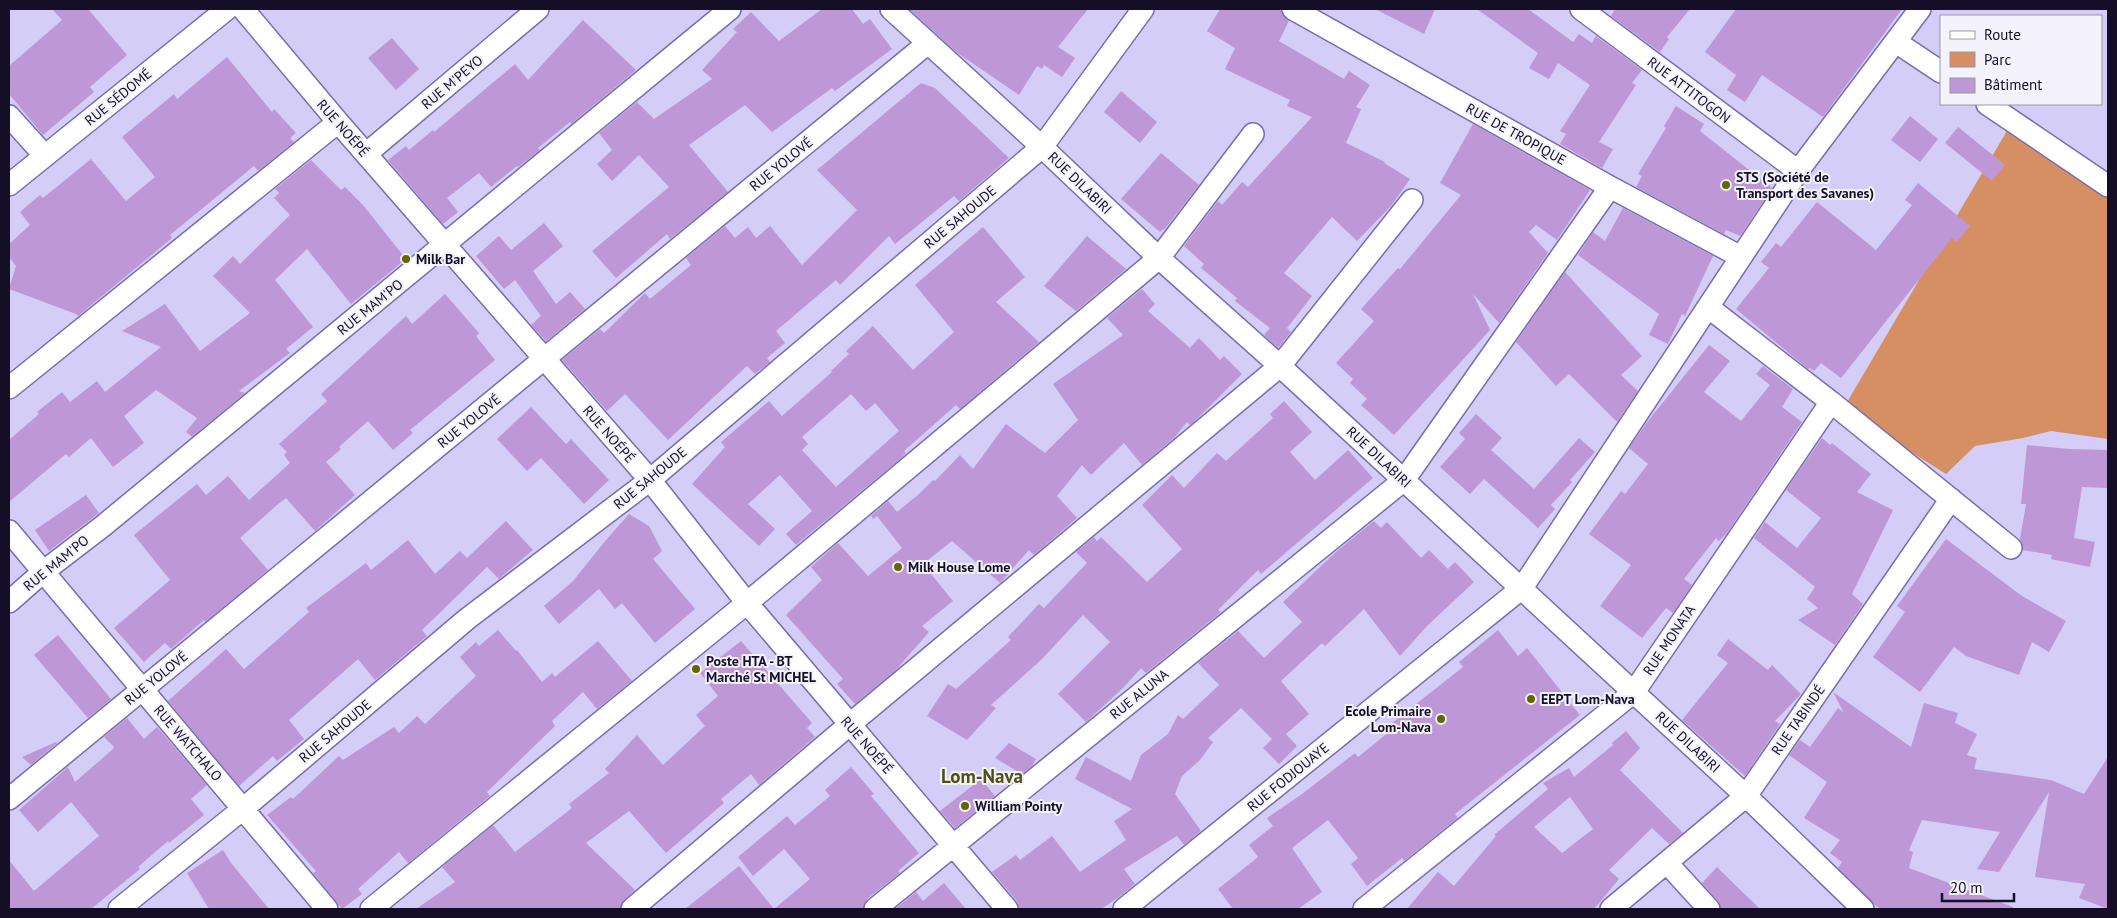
<svg xmlns="http://www.w3.org/2000/svg" width="2117" height="918" viewBox="0 0 2117 918" font-family="'PT Sans',sans-serif">
  <rect width="100%" height="100%" fill="#d3cdf8"/>
  <path fill="#d68e63" d="M2014,119L2108,184V439L2051,431L2023,438L1975,446L1946,474L1843,409Z"/>
  <path fill="#be97d7" fill-rule="evenodd" d="M52,9H88L127,55L90,87L94,92L43,135L9,94V66L62,20Z
    M822,9H852L863,24L870,19L892,49L835,91L832,88L772,132L745,105L689,145L728,192L670,239L667,234L616,278L592,251L669,187L639,155L612,181L597,164L612,150L599,133L637,102L654,119L712,79L702,70L737,32L733,29L751,12L779,41Z
    M909,9H1088L1058,47L1075,58L1062,77L1044,65L1042,69L1037,66L1019,95L956,52Z
    M1220,9H1281L1283,16L1289,21L1279,41L1344,79L1349,71L1370,85L1356,107L1361,109L1346,143L1385,162L1384,163L1410,179L1391,206L1357,241L1332,217L1284,273L1312,296L1287,328L1291,332L1278,348L1264,335L1270,328L1235,301L1237,298L1201,268L1204,264L1184,246L1218,201L1222,205L1242,182L1248,187L1312,117L1287,106L1290,100L1225,69L1235,48L1207,31Z
    M1375,9H1435L1424,34Z
    M1477,9H1528L1573,42L1579,34L1592,43L1596,36L1642,70L1632,83L1636,85L1599,142L1613,149L1602,168L1560,144L1566,134L1560,131L1590,85L1558,63L1549,79L1529,68L1538,53Z
    M1615,9H1690L1667,37L1669,39L1660,52L1611,16Z
    M1736,9H1902L1823,117L1762,75L1745,102L1727,90L1736,75L1705,52Z
    M583,20L636,70L571,124L570,122L538,148L540,150L518,167L517,166L491,187L479,173L447,198L458,212L443,224L388,160L406,146L409,150L433,130L434,132L515,64L528,80Z
    M392,38L419,69L396,90L368,58Z
    M227,57L272,112L274,109L296,133L290,138L294,142L258,171L254,166L170,235L172,238L78,316L76,314L9,289L16,266L9,257V244L30,225L20,212L40,195L43,198L91,159L126,201L155,177L122,137L174,94L177,99Z
    M921,83L935,88L1009,158L959,201L954,196L895,244L889,236L840,285L836,280L776,331L785,343L767,358L770,362L755,374L747,366L668,440L625,394L607,411L562,360L600,329L604,333L645,293L650,299L691,265L686,258L725,226L735,238L748,227L756,238L770,226L802,265L857,210L817,170Z
    M1121,91L1157,122L1140,143L1104,112Z
    M1676,106L1704,124L1700,131L1772,188L1740,236L1726,230L1724,234L1636,187L1642,176L1638,174L1666,128L1664,126Z
    M1910,116L1938,139L1920,162L1891,140Z
    M1473,124L1590,190L1557,240L1536,225L1529,232L1548,253L1499,323L1473,294L1490,330L1394,435L1361,405L1367,399L1350,383L1353,379L1336,363L1374,321L1361,309L1398,268L1400,269L1461,195L1440,183Z
    M1958,127L2005,165L1992,181L1945,143Z
    M1161,153L1199,185L1164,230L1163,229L1160,232L1121,199Z
    M311,160L341,190L345,187L363,205L406,259L351,304L307,249L275,280L313,327L286,349L290,353L239,391L245,393L192,437L186,432L197,418L156,390L124,416L144,443L113,467L91,438L69,457L66,454L9,502V440L39,414L37,412L62,392L70,402L97,381L105,392L161,347L122,331L165,304L200,351L250,313L213,276L233,256L240,264L290,215L274,198L279,193L275,189Z
    M1918,183L1970,226L1957,242L1952,238L1841,378L1821,363L1814,371L1809,368L1808,369L1736,309L1769,268L1761,262L1776,243L1781,247L1817,202L1876,250L1912,205L1905,200Z
    M1623,208L1713,256L1685,316L1682,314L1668,344L1649,335L1659,314L1578,255L1593,232L1605,241Z
    M544,223L563,246L533,271L556,304L570,292L585,309L546,341L531,325L541,316L515,280L504,289L476,256L499,236L511,250Z
    M983,227L1025,277L996,302L1039,342L960,409L956,405L904,451L906,453L900,459L796,545L786,534L812,511L780,475L748,504L775,529L759,546L692,484L725,447L721,442L769,401L782,416L832,372L831,371L849,354L846,351L873,326L913,370L954,332L915,285ZM851,394L866,411L875,403L899,431L836,487L802,450L808,444L802,437Z
    M1087,236L1126,269L1076,311L1044,286Z
    M1565,272L1642,356L1621,375L1638,391L1617,422L1569,374L1556,386L1516,342Z
    M1142,289L1155,304L1148,311L1190,348L1199,338L1220,360L1224,356L1242,374L1197,419L1190,425L1187,422L1174,438L1142,465L1124,443L1091,475L1082,465L1057,496L1077,518L1034,555L1029,550L1000,583L952,541L923,564L953,601L922,626L929,632L895,671L855,704L837,684L843,679L786,615L822,580L811,567L838,543L868,576L902,548L877,516L873,519L871,516L888,501L897,512L919,494L933,480L935,481L960,455L973,469L1006,424L1045,453L1078,420L1053,384L1123,335L1107,318Z
    M445,294L479,333L476,336L495,360L410,430L413,433L393,450L368,421L339,447L341,449L326,462L355,495L315,531L286,498L277,505L240,538L268,570L205,622L204,620L171,649L165,643L144,662L114,628L170,580L134,535L197,484L206,495L228,476L249,500L290,463L284,455L287,452L279,444L327,401L321,394L406,316L412,324Z
    M1709,345L1730,361L1704,392L1741,421L1770,385L1756,374L1763,366L1793,389L1782,407L1802,422L1727,533L1719,541L1716,538L1684,579L1692,585L1673,613L1666,608L1642,638L1600,606L1631,565L1589,534L1621,491L1625,494L1648,464L1629,448L1648,421Z
    M1284,401L1312,432L1290,452L1315,480L1348,450L1373,478L1261,574L1258,570L1218,610L1221,612L1146,673L1141,668L1123,688L1086,722L1058,694L1110,642L1083,615L1042,659L991,705L996,708L967,740L927,716L948,684L956,689L1011,640L1008,637L1039,604L1044,608L1087,563L1076,552L1094,537L1097,541L1101,537L1147,582L1182,549L1142,505L1172,475L1184,488L1217,453L1226,461L1273,418L1270,414Z
    M531,407L566,444L571,439L609,480L584,504L541,458L527,471L497,439Z
    M1476,414L1502,438L1491,450L1534,489L1579,438L1595,452L1570,480L1572,482L1551,505L1555,509L1538,528L1484,479L1470,494L1440,467L1465,439L1459,433Z
    M1822,438L1830,445L1832,443L1871,474L1857,492L1893,510L1852,594L1863,604L1835,645L1798,620L1818,608L1807,599L1815,587L1754,538L1765,522L1797,548L1821,518L1786,490Z
    M2027,445L2070,449L2108,450V488L2082,487L2074,538L2095,542L2090,567L2051,559L2052,555L2023,550L2020,539L2026,504H2021Z
    M86,495L99,513L49,551L35,530Z
    M629,514L649,526L662,551L653,559L695,609L655,643L622,603L615,609L599,589L559,624L544,606L573,581L606,540Z
    M506,521L533,550L499,579L487,567L422,630L427,636L375,680L358,659L289,720L304,739L277,761L273,756L239,786L168,701L226,649L244,669L309,612L306,608L366,563L371,570L408,540L435,574L460,551L467,558Z
    M1374,521L1381,528L1387,522L1421,558L1429,550L1448,569L1455,562L1474,582L1427,626L1400,656L1364,609L1325,646L1322,643L1281,681L1309,714L1286,734L1297,746L1279,764L1263,748L1272,739L1241,708L1208,738L1213,742L1200,760L1182,776L1175,794L1201,831L1184,845L1177,836L1124,869L1135,884L1119,897L1101,909H1019L1017,901L992,872L1016,855L1020,860L1052,836L1080,872L1126,840L1114,821L1132,809L1075,779L1086,757L1131,781L1141,755L1168,734L1178,715L1183,719L1219,685L1198,663L1238,631L1264,658L1302,622L1283,602L1337,551Z
    M1946,539L2022,596L2066,621L2049,652L2032,642L2019,675L1966,656L1954,647L1920,692L1873,657L1905,612L1897,606Z
    M498,630L516,651L517,650L542,682L552,673L555,677L598,641L632,681L597,709L583,692L552,721L555,726L487,792L490,796L408,863L399,852L358,889L362,894L342,909L313,873L316,871L267,815L291,797L293,799L339,756L343,760L394,727L399,733L417,716L425,724L476,676L460,657L476,642L479,646Z
    M1498,630L1518,656L1527,648L1580,715L1455,814L1458,818L1404,861L1402,858L1367,886L1351,864L1358,858L1328,820L1292,848L1322,892L1298,909H1233L1218,889L1258,857L1249,845L1273,826L1267,818L1302,794L1355,753L1358,757L1395,727L1392,723L1463,667L1459,662Z
    M58,635L111,699L88,718L34,655Z
    M1728,639L1768,670L1772,665L1801,694L1775,721L1780,724L1745,776L1682,720L1728,663L1717,655Z
    M741,641L812,723L807,728L815,737L759,785L751,774L721,799L724,803L666,853L629,811L586,843L635,890L624,900L620,909H416L455,882L442,867L493,825L515,852L572,808L569,804L609,773L605,769L637,735L663,765L705,726L696,715L718,696L700,673Z
    M1833,692L1911,747L1924,703L1958,713L1955,723L1977,734L1967,755L1977,758L1974,769L2051,780L2084,794L2108,757V909L2079,898L2085,884L2035,877L2049,792L1999,872L1977,869L2000,832L1922,820L1909,850L1913,852L1909,868L2013,907V909H1880L1875,905L1838,868L1842,862L1830,853L1840,840L1804,818L1827,782L1789,755L1800,740L1810,747L1838,708L1844,713Z
    M127,718L144,739L157,727L207,785L191,799L204,815L169,843L168,841L138,867L140,869L91,909H9V860L34,891L99,836L71,802L38,832L19,810L68,767L75,782L112,750L114,747L104,737Z
    M1626,731L1640,748L1620,770L1683,833L1669,844L1652,828L1609,870L1619,879L1594,909H1407L1438,872L1454,886L1496,836L1494,835L1548,789L1543,783L1569,768L1574,777L1613,745L1612,743ZM1570,797L1593,829L1562,853L1534,827Z
    M56,742L57,743L31,765L22,757Z
    M1009,743L1036,759L1032,766L1022,774L995,758Z
    M851,767L874,794L871,796L919,853L898,871L900,873L867,899L863,909H685L739,866L774,909L810,879L784,849L753,876L738,857L787,816L795,825L830,796L825,790Z
    M981,779L995,796L955,828L940,811Z
    M223,850L231,863L269,909H209L187,873Z
    M1717,867L1726,876L1760,909H1721L1718,901L1702,883Z
    M944,883L966,909H895L916,892L923,901Z"/>
  <g fill="none" stroke-linecap="round" stroke-linejoin="round">
    <defs>
      <path id="minor" d="M243,9L338,122L650,480L747,603L1007,909
        M891,9L1042,147L1159,258L1280,366L1746,796L1863,909
        M1293,9L1610,187L1741,257
        M1581,9L1798,171
        M1896,42L1941,72
        M1987,104L2108,186
        M9,116L45,156
        M366,154L538,9
        M9,185L227,9
        M1708,307L1831,402L2011,548
        M9,388L338,122
        M9,531L327,909
        M9,602L43,572L103,526L730,9
        M9,799L928,43
        M1667,863L1709,909
        M119,909L244,808L467,619L650,480L1042,147L1143,9
        M371,909L747,603L1159,258L1253,134
        M632,909L849,725L1280,366L1412,200
        M875,909L1404,480L1610,187
        M1124,909L1522,588L1798,171L1920,9
        M1364,909L1634,692L1831,402
        M1611,909L1746,796L1951,499"/>
    </defs>
    <use href="#minor" stroke="#796dae" stroke-width="24"/>
    <use href="#minor" stroke="#fff" stroke-width="21"/>
  </g>
  <g fill="#626500" stroke="#f4f3fb" stroke-width="2">
    <circle cx="1726" cy="185" r="5"/>
    <circle cx="406" cy="259" r="5"/>
    <circle cx="898" cy="567" r="5"/>
    <circle cx="696" cy="669" r="5"/>
    <circle cx="1531" cy="699" r="5"/>
    <circle cx="1441" cy="719" r="5"/>
    <circle cx="965" cy="806" r="5"/>
  </g>
  <g text-anchor="middle" dominant-baseline="central" stroke-width="4" stroke-linejoin="round" paint-order="stroke">
    <g font-size="14" fill="#140e27" stroke="#f4f3fb">
      <text transform="translate(452 82) rotate(-40)">RUE M'PEYO</text>
      <text transform="translate(1689 90) rotate(37)">RUE ATTITOGON</text>
      <text transform="translate(118 97) rotate(-39)">RUE SÉDOMÉ</text>
      <text transform="translate(343 128) rotate(49)">RUE NOÉPÉ</text>
      <text transform="translate(1516 134) rotate(29)">RUE DE TROPIQUE</text>
      <text transform="translate(781 164) rotate(-39)">RUE YOLOVÉ</text>
      <text transform="translate(1080 183) rotate(44)">RUE DILABIRI</text>
      <text transform="translate(960 217) rotate(-40)">RUE SAHOUDE</text>
      <text transform="translate(370 307) rotate(-39)">RUE MAM'PO</text>
      <text transform="translate(469 421) rotate(-39)">RUE YOLOVÉ</text>
      <text transform="translate(609 434) rotate(49)">RUE NOÉPÉ</text>
      <text transform="translate(1379 457) rotate(43)">RUE DILABIRI</text>
      <text transform="translate(650 478) rotate(-39)">RUE SAHOUDE</text>
      <text transform="translate(56 563) rotate(-39)">RUE MAM'PO</text>
      <text transform="translate(1669 640) rotate(-56)">RUE MONATA</text>
      <text transform="translate(156 678) rotate(-39)">RUE YOLOVÉ</text>
      <text transform="translate(1139 694) rotate(-39)">RUE ALUNA</text>
      <text transform="translate(1798 720) rotate(-55)">RUE TABINDÉ</text>
      <text transform="translate(335 731) rotate(-40)">RUE SAHOUDE</text>
      <text transform="translate(1688 742) rotate(43)">RUE DILABIRI</text>
      <text transform="translate(188 743) rotate(49)">RUE WATCHALO</text>
      <text transform="translate(867 745) rotate(49)">RUE NOÉPÉ</text>
      <text transform="translate(1288 777) rotate(-39)">RUE FODJOUAYE</text>
    </g>
    <g font-size="14" font-weight="bold" fill="#140e27" stroke="#f4f3fb" text-anchor="start">
      <text x="1736" y="177">STS (Société de<tspan x="1736" dy="16">Transport des Savanes)</tspan></text>
      <text x="416" y="259">Milk Bar</text>
      <text x="908" y="567">Milk House Lome</text>
      <text x="706" y="661">Poste HTA - BT<tspan x="706" dy="16">Marché St MICHEL</tspan></text>
      <text x="1541" y="699">EEPT Lom-Nava</text>
      <text x="1431" y="711" text-anchor="end">Ecole Primaire<tspan x="1431" dy="16">Lom-Nava</tspan></text>
      <text x="975" y="806">William Pointy</text>
    </g>
    <g font-size="19" font-weight="bold" fill="#4e5014" stroke="#f4f3fb">
      <text x="982" y="776">Lom-Nava</text>
    </g>
  </g>
  <rect width="2117" height="918" fill="none" stroke="#140e27" stroke-width="20"/>
  <rect x="1940" y="15" width="162" height="90" fill="#f4f3fb" stroke="#9a97a6"/>
  <rect x="1950" y="31" width="25" height="8" fill="#ffffff" stroke="#9a97a6"/>
  <text x="1984" y="40" font-size="15" fill="#140e27">Route</text>
  <rect x="1950" y="52" width="25" height="15" fill="#d68e63" stroke="#9a97a6"/>
  <text x="1984" y="65" font-size="15" fill="#140e27">Parc</text>
  <rect x="1950" y="78" width="25" height="15" fill="#be97d7" stroke="#9a97a6"/>
  <text x="1984" y="90" font-size="15" fill="#140e27">Bâtiment</text>
  <path d="M1942 893v8h72v-8" fill="none" stroke="#140e27" stroke-width="2.5"/>
  <text x="1950" y="893" font-size="15" fill="#140e27" stroke="#f4f3fb" stroke-width="4" paint-order="stroke">20 m</text>
</svg>
